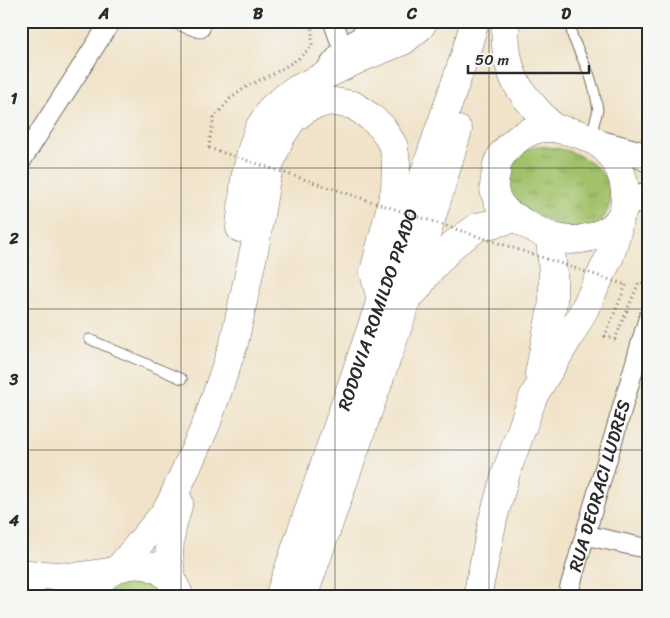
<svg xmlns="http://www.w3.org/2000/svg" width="670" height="618" viewBox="0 0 670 618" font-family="Sriracha,sans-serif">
  <defs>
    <pattern id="grass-tufts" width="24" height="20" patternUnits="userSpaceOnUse" patternTransform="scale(1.25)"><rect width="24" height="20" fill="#a1c26b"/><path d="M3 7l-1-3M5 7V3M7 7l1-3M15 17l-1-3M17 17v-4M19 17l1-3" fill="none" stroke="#839e58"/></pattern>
  </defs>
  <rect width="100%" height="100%" fill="#f6f6f2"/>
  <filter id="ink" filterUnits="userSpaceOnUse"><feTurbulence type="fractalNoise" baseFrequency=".02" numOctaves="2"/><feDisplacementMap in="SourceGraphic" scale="10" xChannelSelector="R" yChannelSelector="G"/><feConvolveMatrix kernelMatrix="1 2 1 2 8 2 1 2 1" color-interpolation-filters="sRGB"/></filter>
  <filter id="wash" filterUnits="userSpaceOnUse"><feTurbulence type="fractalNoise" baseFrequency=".0096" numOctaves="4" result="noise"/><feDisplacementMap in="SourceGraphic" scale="20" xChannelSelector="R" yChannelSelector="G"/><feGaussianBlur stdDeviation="1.12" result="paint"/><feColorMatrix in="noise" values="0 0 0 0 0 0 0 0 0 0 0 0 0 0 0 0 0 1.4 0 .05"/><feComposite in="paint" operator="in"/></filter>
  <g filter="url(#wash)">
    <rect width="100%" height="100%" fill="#f1e3c9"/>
    <path fill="url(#grass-tufts)" stroke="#66764b" d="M536,146C548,147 560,148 571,152C592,160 618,180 609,206C607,212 604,219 599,223C593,227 584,229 578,232L515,208L505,184L508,171L514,159L524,151Z
      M133,576L151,580L167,597H103L109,589Z"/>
  </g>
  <g filter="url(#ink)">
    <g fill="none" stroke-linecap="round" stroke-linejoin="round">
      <defs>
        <path id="service" d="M569,21L573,38L590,76L595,93L598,110L591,135
          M89,339L182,379"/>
        <g id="minor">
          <path d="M181,21L200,28"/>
          <path d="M333,21L344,52"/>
          <path d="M21,161L111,21"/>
          <path d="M585,535L649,549"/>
          <path id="s1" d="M567,597L649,316"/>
        </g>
        <path id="secondary" d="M323,78L344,52L363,38L384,21
          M601,144L635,153L649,159
          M624,206L638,198L649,195"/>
        <g id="primary">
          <path d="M506,21C504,42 507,67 518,86C527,101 541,114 553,128"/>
          <path d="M553,128C569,131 585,134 599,144C626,161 638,214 606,231C595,237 581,240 569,240C563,239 555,238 550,236C541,233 510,216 504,209C501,206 497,200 496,196C493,190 494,180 496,174C496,170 496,166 498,162C503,149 520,135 534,130C540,128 547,128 553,128Z"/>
          <path d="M240,228L245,179L251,152L259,128L272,108L293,91L363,57L403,41L420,27L424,21"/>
          <path d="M416,290L429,271L454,244L478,227L517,218"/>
          <path d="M539,374L553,302V274L550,236"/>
          <path d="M120,567L163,515L171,502L206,425L234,343L256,241L265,185L270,163L280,138L292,120L309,107L329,101L353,105L369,116L382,127L394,147L396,163L395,190L374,272L381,300"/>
          <path d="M21,572L28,574L73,577L109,572"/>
          <path d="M173,583C168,564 168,547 172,528C174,519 177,511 179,502"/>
          <path d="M21,593L32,597"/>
          <path d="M91,597C93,592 95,587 98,583C118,560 154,557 173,583C176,587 178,592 180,597"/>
          <path id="s2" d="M279,597L464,58L475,21"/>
          <path d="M303,597L405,306L458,130"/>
          <path d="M477,597L493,519L506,473L528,411L534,395L571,334L585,308L610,256L617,232L619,220"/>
        </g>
      </defs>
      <use href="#service" stroke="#706b62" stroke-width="11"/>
      <use href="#minor" stroke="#706b62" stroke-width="21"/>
      <use href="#secondary" stroke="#706b62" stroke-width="28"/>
      <use href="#primary" stroke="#706b62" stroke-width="29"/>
      <path stroke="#706b62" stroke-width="3" stroke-dasharray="1 4" stroke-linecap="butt" d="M209,148L210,138L214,118L230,99L249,85L273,74L298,59L312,46V21
        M626,285L605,336L615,339L639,282L649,284"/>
      <use href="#service" stroke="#fff" stroke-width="9"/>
      <use href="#minor" stroke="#fff" stroke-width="19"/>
      <use href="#secondary" stroke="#fff" stroke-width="26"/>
      <use href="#primary" stroke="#fff" stroke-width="28"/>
      <path stroke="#706b62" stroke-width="3" stroke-dasharray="1 4" stroke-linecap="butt" d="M209,148L626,285"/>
    </g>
  </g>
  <path fill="none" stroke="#2b2b2b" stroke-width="1" stroke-opacity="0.55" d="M181,21V597M335,21V597M489,21V597M21,168H649M21,309H649M21,450H649"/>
  <g text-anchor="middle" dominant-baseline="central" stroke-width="4" stroke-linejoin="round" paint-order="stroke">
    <g font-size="18" fill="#2b2b2b" stroke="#f6f6f2">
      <text stroke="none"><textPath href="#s2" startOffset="304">RODOVIA ROMILDO PRADO</textPath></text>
      <text stroke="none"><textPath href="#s1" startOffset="116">RUA DEORACI LUDRES</textPath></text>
    </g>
  </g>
  <rect width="670" height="618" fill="none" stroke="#f6f6f2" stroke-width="55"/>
  <path d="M468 65v8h121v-8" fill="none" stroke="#2b2b2b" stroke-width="2.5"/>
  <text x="475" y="65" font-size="15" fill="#2b2b2b" stroke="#f6f6f2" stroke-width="4" paint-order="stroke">50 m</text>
  <rect x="28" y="28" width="614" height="562" fill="none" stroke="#2b2b2b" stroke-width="2"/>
  <g font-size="16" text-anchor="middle" font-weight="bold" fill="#2b2b2b">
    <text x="104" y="19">A</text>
    <text x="258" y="19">B</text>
    <text x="412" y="19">C</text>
    <text x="566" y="19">D</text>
    <text x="14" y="104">1</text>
    <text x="14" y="244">2</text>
    <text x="14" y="385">3</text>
    <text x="14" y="526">4</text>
  </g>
</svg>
